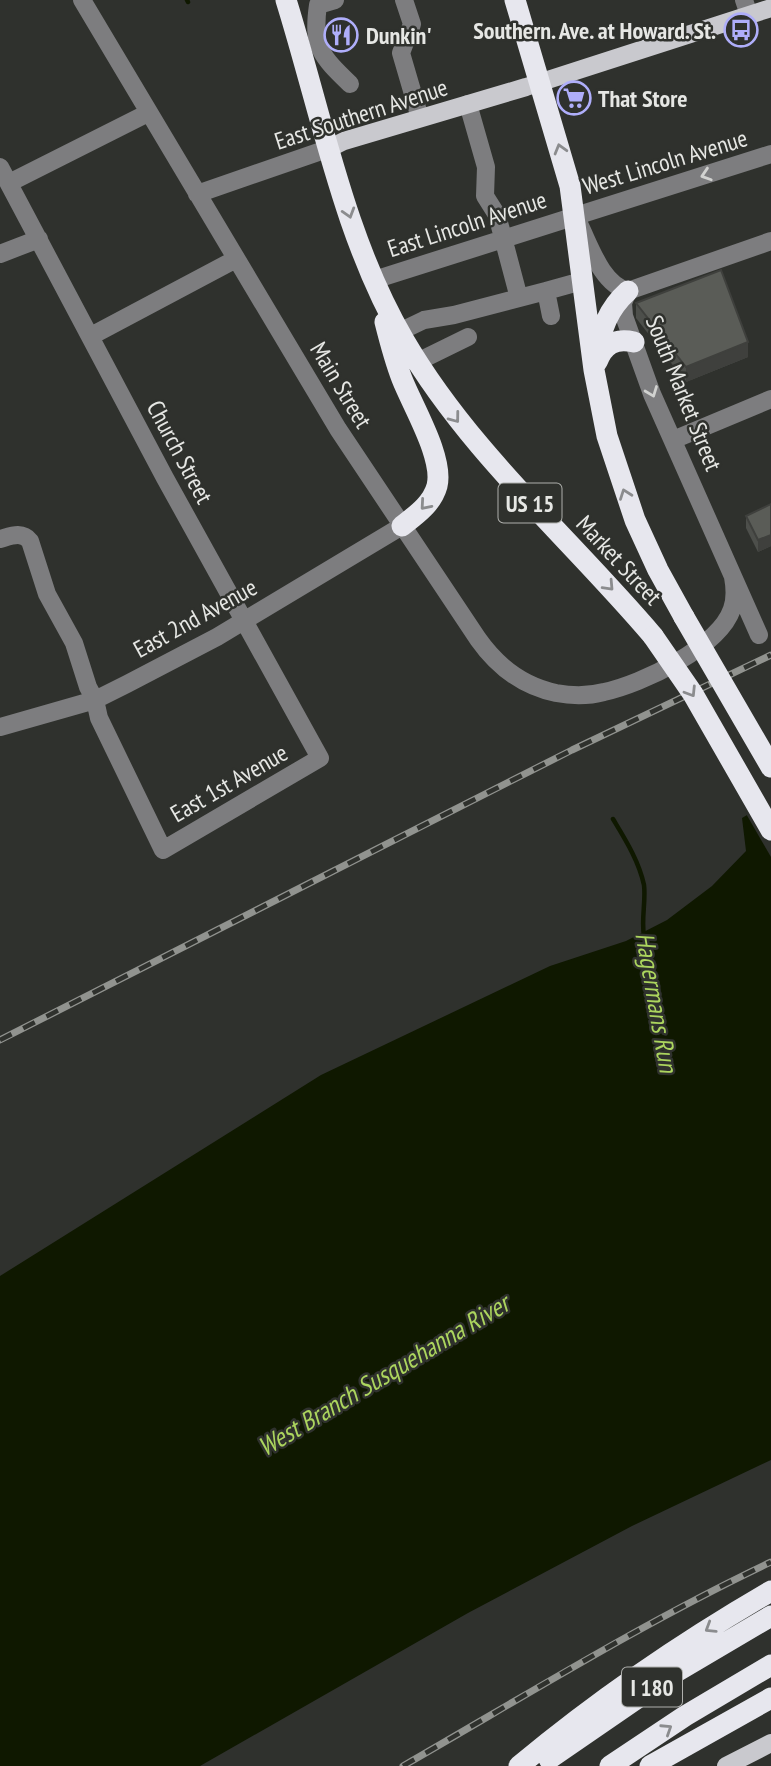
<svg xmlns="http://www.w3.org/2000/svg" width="771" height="1766" viewBox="0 0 771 1766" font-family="'PT Sans Narrow',sans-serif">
  <rect width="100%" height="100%" fill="#2f312d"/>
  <path fill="#0f1800" d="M771,801V1460L632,1526L468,1613L200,1766H0V1276L321,1075L550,966L626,941L667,920L712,886L746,851L742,818Z"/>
  <path fill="#2f312d" d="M771,797V857L745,812Z"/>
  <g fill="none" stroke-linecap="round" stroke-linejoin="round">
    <path stroke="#0f1800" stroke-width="4.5" d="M187,0L188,2
      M613,819C625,839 639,861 644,885C646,902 641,919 644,936"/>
    <path stroke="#7d7d7f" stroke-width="18" d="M82,0L338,429L478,639C497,666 523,686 556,693C572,696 589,696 604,692C642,684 719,647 732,609C736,598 735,588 733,577
      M335,0L318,5C312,47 321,56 350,84
      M404,0L412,24L401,53L420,118
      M744,0L749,15
      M468,104L486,167L485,196L497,215L519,298
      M0,167L165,478L320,758L163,850L99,718L95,700L88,687L74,643L47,594L30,541C22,531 11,536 0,539
      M9,183L148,113
      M197,194L330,148
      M578,222C590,245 601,284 628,291
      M0,254L39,239
      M374,280L771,154
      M628,291L623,303L624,316L652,394L759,635
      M628,291L771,241
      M551,316L546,291L582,281
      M399,332L424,320L454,315L546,291
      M91,336L236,259
      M417,362L468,337
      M673,440L771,399
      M0,727L95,700L127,684L217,637L402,526"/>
    <path stroke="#c9c9ce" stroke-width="18" d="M330,148L344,141L526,87L771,8
      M726,1766L771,1743"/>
    <path stroke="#e7e7ee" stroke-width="21" d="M286,0C321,112 344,238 404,340C470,453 569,537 653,636
      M515,0L570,186L594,370L607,436L635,520L658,570L684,617
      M385,322C390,342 395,361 402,379C413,407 444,458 437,486C432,504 416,515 402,526
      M597,355C601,329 608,309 628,291
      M597,362C604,344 615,338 634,342
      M549,1759L671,1675L771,1616
      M519,1766C597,1701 683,1642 771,1591
      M610,1766L685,1716L771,1665
      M650,1766L771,1698"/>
    <defs>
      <path id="rail" d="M0,1040L572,750L771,655
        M403,1766C525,1696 644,1622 771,1562"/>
    </defs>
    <use href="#rail" stroke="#91938f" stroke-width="7"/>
    <use href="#rail" stroke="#2f312d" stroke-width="4.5" stroke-dasharray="13" stroke-linecap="butt"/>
    <path stroke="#e7e7ee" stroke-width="21" d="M684,617L771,767
      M653,636L693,694L771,830"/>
  </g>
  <path fill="#4d4f4b" d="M636,303L748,357L686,382L636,318Z
    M771,504V546L758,552L746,528V516Z"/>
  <path fill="#3f403d" d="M748,342V357L686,382V367Z
    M771,535V546L758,552V540Z"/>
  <path fill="#5a5c57" stroke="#3f403d" stroke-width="2" d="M721,270L748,342L686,367L636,303Z
    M771,504V535L758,540L746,516Z"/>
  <defs><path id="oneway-chevron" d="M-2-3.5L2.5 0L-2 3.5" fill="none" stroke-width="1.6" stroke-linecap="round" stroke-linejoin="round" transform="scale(1.75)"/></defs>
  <g stroke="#8b8c8e">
    <use href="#oneway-chevron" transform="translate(560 149) rotate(-106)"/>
    <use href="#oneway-chevron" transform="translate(349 213) rotate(73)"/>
    <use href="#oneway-chevron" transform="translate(455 418) rotate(53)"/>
    <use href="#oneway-chevron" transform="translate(625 494) rotate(-110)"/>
    <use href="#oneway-chevron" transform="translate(425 505) rotate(131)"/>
    <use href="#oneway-chevron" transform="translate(609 586) rotate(47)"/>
    <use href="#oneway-chevron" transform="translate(691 692) rotate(58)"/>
    <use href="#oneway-chevron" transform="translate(710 1628) rotate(148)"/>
    <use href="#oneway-chevron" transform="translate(667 1729) rotate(-33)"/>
  </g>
  <g stroke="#d1d2d0">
    <use href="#oneway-chevron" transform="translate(706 175) rotate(162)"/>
    <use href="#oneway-chevron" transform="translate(652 392) rotate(69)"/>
  </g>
  <defs>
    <symbol id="bus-ring" viewBox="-11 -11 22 22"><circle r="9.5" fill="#2f312d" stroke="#afaefa" stroke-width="1.5"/><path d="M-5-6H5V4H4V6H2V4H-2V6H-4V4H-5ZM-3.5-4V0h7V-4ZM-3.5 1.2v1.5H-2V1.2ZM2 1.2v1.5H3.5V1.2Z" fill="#afaefa"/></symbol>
    <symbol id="restaurant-ring" viewBox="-11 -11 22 22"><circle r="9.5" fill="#2f312d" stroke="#afaefa" stroke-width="1.5"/><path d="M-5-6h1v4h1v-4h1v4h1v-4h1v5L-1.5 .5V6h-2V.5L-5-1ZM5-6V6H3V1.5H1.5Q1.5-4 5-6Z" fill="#afaefa"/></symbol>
    <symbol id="supermarket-ring" viewBox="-11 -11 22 22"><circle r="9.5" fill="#2f312d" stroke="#afaefa" stroke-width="1.5"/><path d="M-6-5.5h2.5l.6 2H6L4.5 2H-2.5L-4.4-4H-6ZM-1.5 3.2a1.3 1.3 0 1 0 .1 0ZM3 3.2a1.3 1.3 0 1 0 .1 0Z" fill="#afaefa"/></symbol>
  </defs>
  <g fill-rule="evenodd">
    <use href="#bus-ring" x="722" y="11" width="38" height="38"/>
    <use href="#restaurant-ring" x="322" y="16" width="38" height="38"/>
    <use href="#supermarket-ring" x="555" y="79" width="38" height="38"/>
  </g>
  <g text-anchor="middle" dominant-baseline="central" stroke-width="5" stroke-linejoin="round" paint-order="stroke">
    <g fill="#2f312d" stroke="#afb0ad" stroke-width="2">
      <rect x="498.5" y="483.5" width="63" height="39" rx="5"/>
      <rect x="622" y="1667.5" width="60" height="39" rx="5"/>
    </g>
    <g font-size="23" font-weight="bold" fill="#e6e7e4">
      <text x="530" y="503">US 15</text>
      <text x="652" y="1687">I 180</text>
    </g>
    <g font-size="24" font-weight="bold" fill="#e6e7e4" stroke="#2f312d" text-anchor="start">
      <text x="716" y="30" text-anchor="end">Southern. Ave. at Howard. St.</text>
      <text x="366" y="35">Dunkin'</text>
      <text x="598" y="98">That Store</text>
    </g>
    <g font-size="24" fill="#e6e7e4" stroke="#2f312d">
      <text transform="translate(361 114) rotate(-18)">East Southern Avenue</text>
      <text transform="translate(665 162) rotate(-17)">West Lincoln Avenue</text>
      <text transform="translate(467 224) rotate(-18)">East Lincoln Avenue</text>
      <text transform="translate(341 385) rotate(59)">Main Street</text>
      <text transform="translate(684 393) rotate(68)">South Market Street</text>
      <text transform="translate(180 452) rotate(62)">Church Street</text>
      <text transform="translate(619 560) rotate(47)">Market Street</text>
      <text transform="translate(195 618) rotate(-29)">East 2nd Avenue</text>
      <text transform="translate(229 783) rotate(-30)">East 1st Avenue</text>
    </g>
    <g font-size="26" font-style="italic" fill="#acd55e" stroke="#2f312d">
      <text transform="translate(657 1002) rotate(80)">Hagermans Run</text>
      <text transform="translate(383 1375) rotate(-31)">West Branch Susquehanna River</text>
    </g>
  </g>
</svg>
